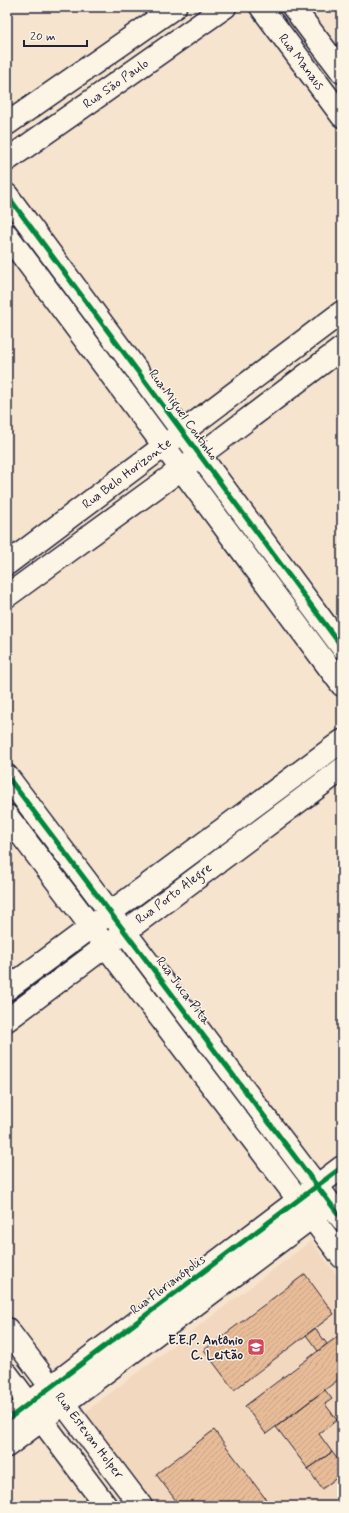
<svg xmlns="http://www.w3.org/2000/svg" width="349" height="1513" viewBox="0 0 349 1513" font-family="Mynerve,sans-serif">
  <defs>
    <pattern id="building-hatch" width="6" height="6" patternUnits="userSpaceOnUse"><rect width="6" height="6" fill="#e8bc98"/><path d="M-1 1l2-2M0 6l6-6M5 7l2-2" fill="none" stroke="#c7a184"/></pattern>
  </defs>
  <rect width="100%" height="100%" fill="#f6e4ce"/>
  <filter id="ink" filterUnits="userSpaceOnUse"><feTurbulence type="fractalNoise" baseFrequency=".025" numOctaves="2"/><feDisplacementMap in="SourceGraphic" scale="8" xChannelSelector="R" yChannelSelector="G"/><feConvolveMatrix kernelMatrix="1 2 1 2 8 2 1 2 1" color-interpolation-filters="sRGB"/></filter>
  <g filter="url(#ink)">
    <path fill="#f2d8be" d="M311,1241L342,1282V1506H154L84,1413Z"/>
    <path fill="url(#building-hatch)" stroke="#22223b" d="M305,1274L334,1314L234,1390L204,1350Z
      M315,1328L327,1344L318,1351L306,1335Z
      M342,1333V1377L266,1434L245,1406Z
      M325,1390L332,1399L325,1404L337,1420L319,1434L332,1452L308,1469L276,1427Z
      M214,1430L271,1506H180L156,1474Z
      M332,1452L342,1465V1474L322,1489L308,1469Z"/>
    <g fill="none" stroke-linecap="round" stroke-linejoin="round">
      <defs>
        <path id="minor" d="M261,7L342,116
          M293,7L342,72
          M7,124L175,7
          M7,160L225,7
          M7,195L342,647
          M7,235L342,685
          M7,564L342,312
          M7,596L199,456L342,348
          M7,776L342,1219
          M7,816L342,1257
          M7,989L342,741
          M7,1020L342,769
          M7,1329L141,1506
          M7,1374L106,1506
          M7,1420L342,1167
          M7,1446L324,1208"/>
      </defs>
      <use href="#minor" stroke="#22223b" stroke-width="25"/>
      <use href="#minor" stroke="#fcf5e5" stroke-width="22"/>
      <defs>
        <path id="cycleway" d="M7,195L342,647
          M7,776L342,1219
          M7,1420L342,1167"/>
      </defs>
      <use href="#cycleway" stroke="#fcf5e5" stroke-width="8"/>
      <use href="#cycleway" stroke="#00873e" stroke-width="5"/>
    </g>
  </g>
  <defs>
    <symbol id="school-square" viewBox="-11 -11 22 22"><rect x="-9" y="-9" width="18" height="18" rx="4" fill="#d1495b" stroke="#fcf5e5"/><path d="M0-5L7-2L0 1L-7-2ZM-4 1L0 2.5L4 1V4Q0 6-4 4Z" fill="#fff"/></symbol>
  </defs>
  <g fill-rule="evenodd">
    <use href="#school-square" x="246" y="1337" width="20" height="20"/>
  </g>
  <g text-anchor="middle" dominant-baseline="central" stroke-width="3" stroke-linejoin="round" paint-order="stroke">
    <g font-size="13" fill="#22223b" stroke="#fcf5e5">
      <text transform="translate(301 62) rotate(53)">Rua Manaus</text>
      <text transform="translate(116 84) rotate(-35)">Rua São Paulo</text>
      <text transform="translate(183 415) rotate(54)">Rua Miguel Coutinho</text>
      <text transform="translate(127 474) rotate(-37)">Rua Belo Horizonte</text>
      <text transform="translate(174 894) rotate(-37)">Rua Porto Alegre</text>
      <text transform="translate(183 991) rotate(53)">Rua Juca Pita</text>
      <text transform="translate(168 1285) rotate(-37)">Rua Florianópolis</text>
      <text transform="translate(89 1436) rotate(53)">Rua Estevan Holper</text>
    </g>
    <g font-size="13" font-weight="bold" fill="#22223b" stroke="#fcf5e5" text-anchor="end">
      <text x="243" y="1340">E.E.P. Antônio<tspan x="243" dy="15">C. Leitão</tspan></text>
    </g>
  </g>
  <rect width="349" height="1513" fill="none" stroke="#fcf5e5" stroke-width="24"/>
  <rect x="12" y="12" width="325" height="1489" fill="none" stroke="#22223b" stroke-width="1.5" filter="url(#ink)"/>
  <path d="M24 40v6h63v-6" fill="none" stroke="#22223b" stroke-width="2"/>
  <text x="30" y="40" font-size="12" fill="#22223b" stroke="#fcf5e5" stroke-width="3" paint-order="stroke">20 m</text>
</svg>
